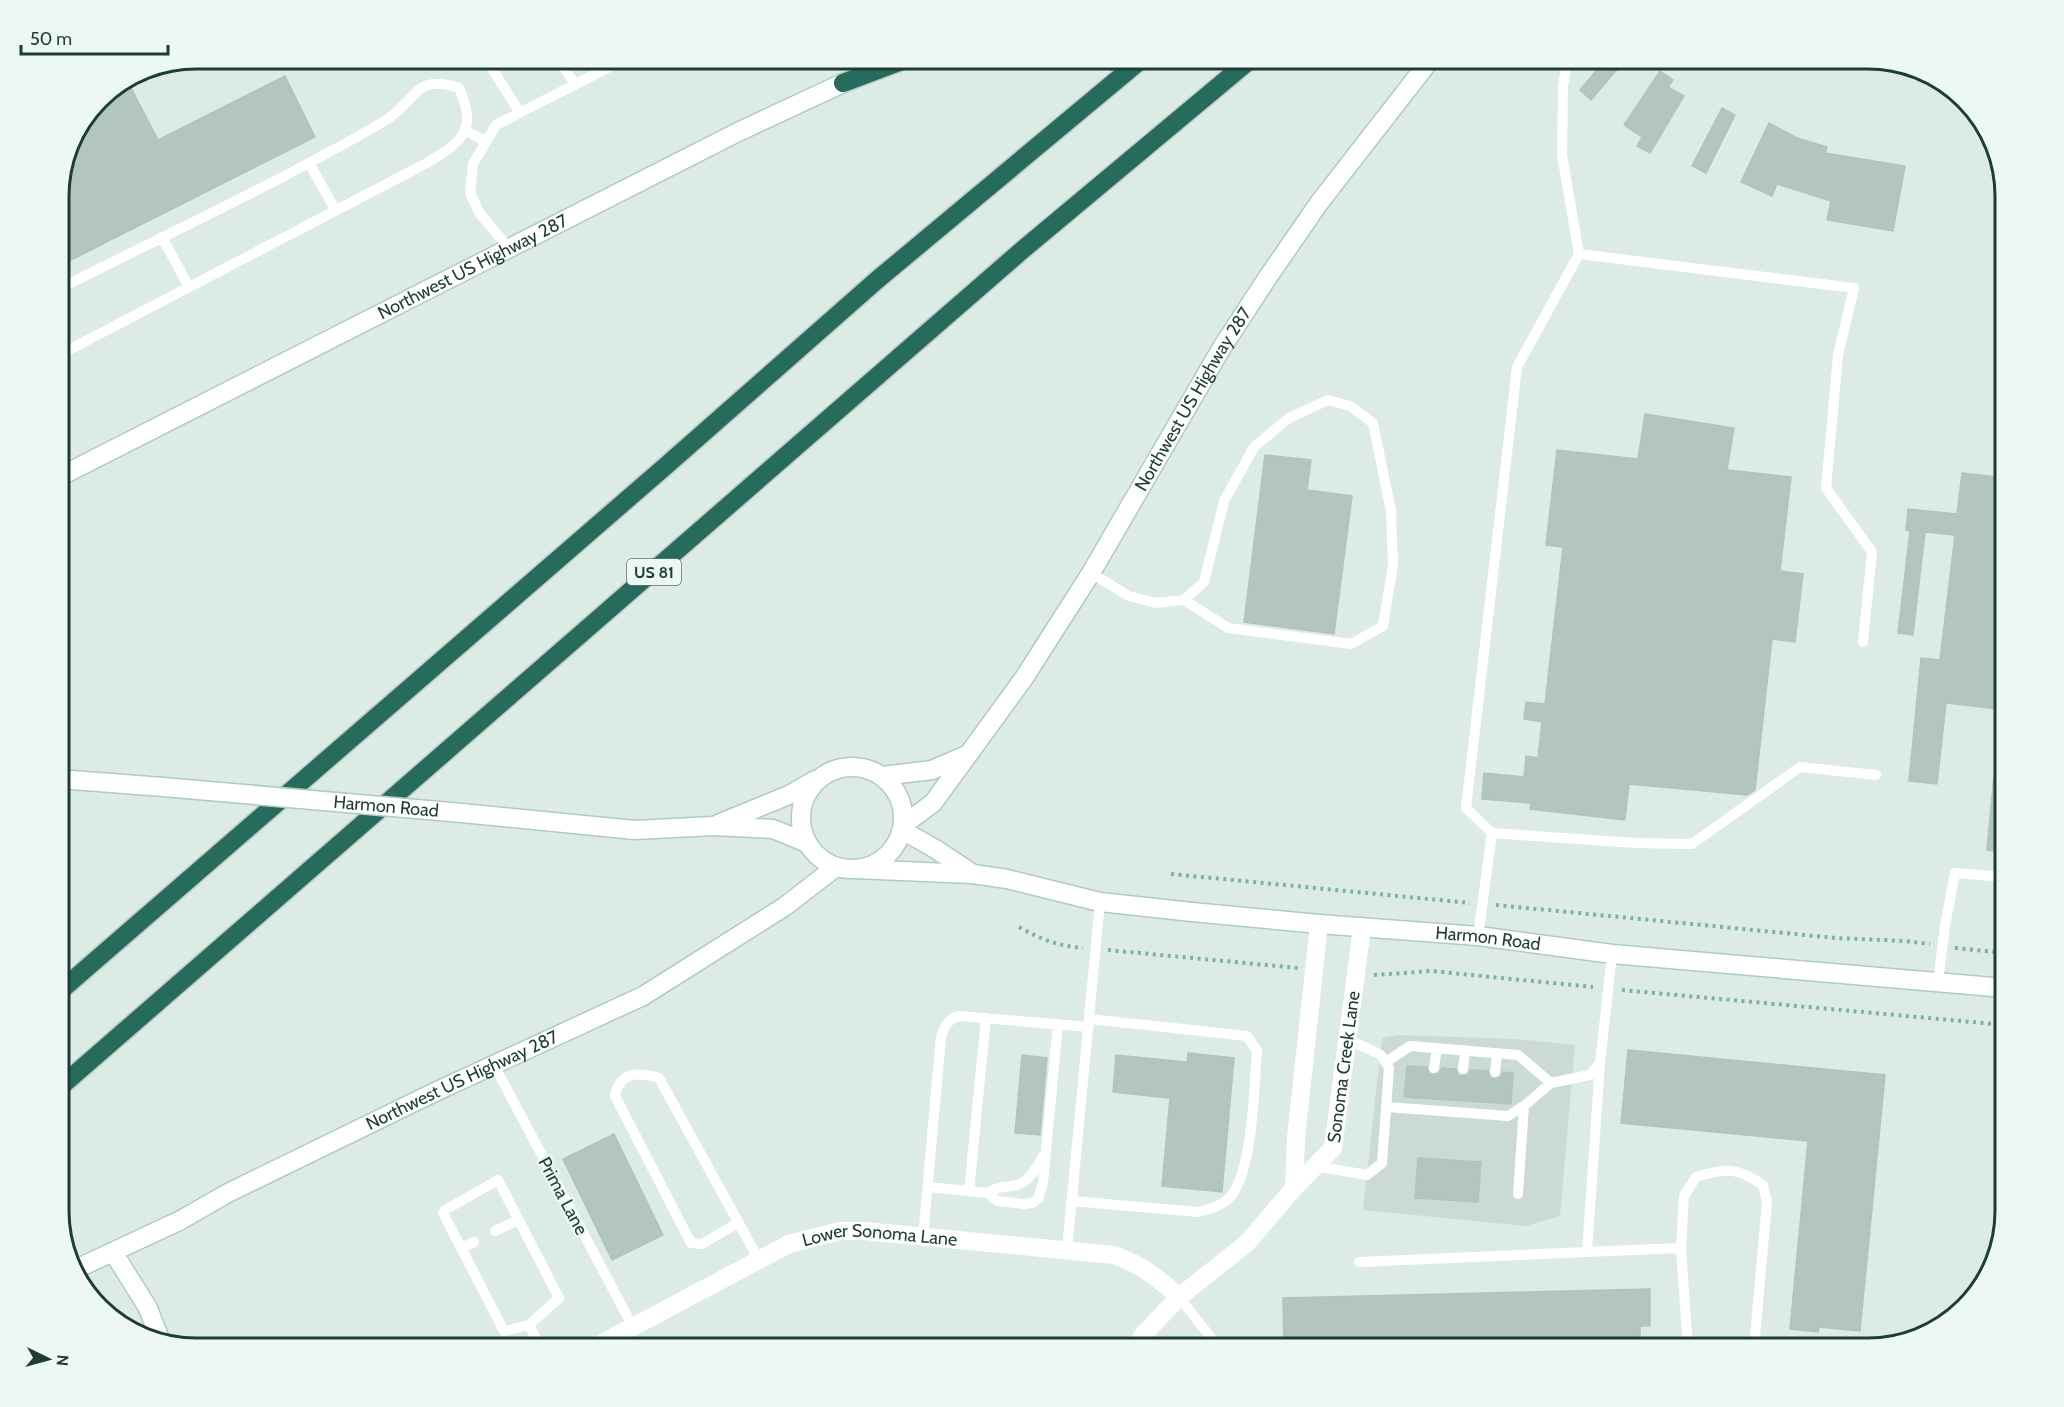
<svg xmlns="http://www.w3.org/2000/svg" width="2064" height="1407" viewBox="0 0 2064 1407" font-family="Cabin,sans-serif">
  <rect width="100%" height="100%" fill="#ddebe5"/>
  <path fill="#cbdbd4" d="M1398,1035L1516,1039L1575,1045L1560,1216L1526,1226L1363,1210L1382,1038Z"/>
  <path fill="#b2c6be" stroke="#afc5bc" stroke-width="1.5" d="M1607,58H1627L1591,100L1580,90Z
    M1660,71L1673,80L1668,87L1684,96L1650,153L1637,146L1642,137L1624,125Z
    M285,76L315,137L59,266V187L69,143L99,99L127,80L158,140Z
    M1722,108L1735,115L1706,173L1692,166Z
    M1769,123L1797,138L1827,147L1825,153L1905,166L1893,231L1827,220L1831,201L1777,184L1772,196L1741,182Z
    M1645,414L1734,428L1727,470L1791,477L1780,571L1803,574L1795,642L1772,639L1755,790L1747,795L1629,784L1625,820L1530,809L1531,803L1482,799L1484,773L1524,777L1526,756L1538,758L1542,722L1524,719L1526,702L1545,704L1563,547L1546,545L1557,450L1638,459Z
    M1265,455L1311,460L1307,490L1352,496L1334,634L1244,622Z
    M1962,473L2006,478V710L1946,703L1937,784L1909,781L1921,658L1940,660L1955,535L1925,532L1913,635L1898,633L1910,531L1906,530L1908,509L1957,514Z
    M1994,775H2006V852L1987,850Z
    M1628,1050L1885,1075L1860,1331L1819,1327L1818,1332L1790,1329L1808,1141L1621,1123Z
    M1188,1053L1234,1058L1222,1192L1162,1186L1170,1098L1113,1092L1116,1055L1187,1062Z
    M1022,1055L1047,1058L1040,1135L1015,1133Z
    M1407,1066L1427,1067L1429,1073L1433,1075L1439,1073L1442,1068L1456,1069L1458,1075L1463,1076L1469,1074L1470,1070L1488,1071L1490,1078L1495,1079L1501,1077L1503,1072L1513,1073L1511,1104L1404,1097Z
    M614,1134L663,1235L612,1260L563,1159Z
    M1418,1158L1481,1162L1478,1202L1415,1198Z
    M1650,1289V1326H1640V1348H1284L1283,1298Z"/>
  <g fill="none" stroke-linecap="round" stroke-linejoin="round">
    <defs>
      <g id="secondary">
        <path id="s3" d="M59,477L738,132L843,83"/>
        <circle cx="852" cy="818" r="51"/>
        <path d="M882,776L932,770L969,754"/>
        <path d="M59,779L163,787"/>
        <path d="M462,813L635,830L713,826L773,829L807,843"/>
        <path d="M718,824L789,795L815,780"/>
        <path id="s4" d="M903,825L933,803L1024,678L1091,573L1221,349L1268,277L1319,203L1431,59"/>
        <path d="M902,830L937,850L973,874"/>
        <path id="s5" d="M854,869L973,874L1007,879L1100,902L1192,912L1319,924L1478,936L1612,954L2005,988"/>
        <path d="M113,1252L148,1308L159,1337"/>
        <path id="s6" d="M74,1270L181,1220L226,1194L435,1092L643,996L784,907L836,867"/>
      </g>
      <path id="motorway" d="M843,83L907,59
        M59,992L668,464L877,280L1142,59
        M59,1088L1020,252L1251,59"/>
    </defs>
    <use href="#secondary" stroke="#afccc1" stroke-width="21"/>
    <use href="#motorway" stroke="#c0c8c6" stroke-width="21"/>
    <path stroke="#7ab3a0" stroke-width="4" stroke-dasharray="3 4.5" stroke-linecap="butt" d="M1171,874L1470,903
      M1496,905L1836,938L1905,941L1930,944
      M1019,927C1040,939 1058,946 1083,948
      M1955,948L2005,953
      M1108,950L1298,968
      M1374,975L1431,971L1593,987
      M1622,990L2005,1025"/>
    <path stroke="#fff" stroke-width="10" d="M486,59L520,113
      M558,59L575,84
      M1567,59L1563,87L1562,155L1579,254
      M464,130L486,141
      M309,163L336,211
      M162,237L189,287
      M509,248L480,214L470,193L473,164L496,125L625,59
      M59,289C167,234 278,183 383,122C416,103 414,72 459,88C478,131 462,142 425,164L59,355
      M1091,573L1129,596L1156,603L1184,600L1204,582L1224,501L1254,447L1289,418L1328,400L1350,406L1373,423L1391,511L1393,565L1383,626L1351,644L1228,628L1184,600
      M1492,833L1635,843L1692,844L1800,767L1876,775
      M1478,936L1492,833L1466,808L1517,367L1579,254L1854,288L1838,355L1826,488L1872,552L1863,642
      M1938,982L1945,926L1955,873L2005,877
      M1386,1062L1410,1046L1518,1055L1551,1083
      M494,1065L633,1327
      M1434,1068L1437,1048
      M1463,1069L1465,1051
      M1495,1072L1497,1053
      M1387,1107L1508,1116L1524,1106L1551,1083L1590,1075L1600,1063L1612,954
      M1315,1166L1367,1175L1382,1163L1389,1068L1381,1055L1347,1039
      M498,1180L559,1298L529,1325L504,1331L443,1213L445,1210Z
      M928,1187L988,1193L997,1201L1024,1204L1032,1203L1038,1199L1043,1183L1058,1024
      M969,1191L986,1018
      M988,1193C997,1187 1001,1187 1012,1186C1028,1184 1036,1169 1043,1156
      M1518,1194L1524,1106
      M1072,1201L1198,1212C1210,1209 1222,1206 1231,1196C1253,1169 1254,1087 1257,1051L1247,1036L1090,1019
      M738,1223L702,1244L691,1243L615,1096C620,1071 638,1072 659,1078L759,1260
      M495,1231L518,1220
      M923,1237L941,1037C945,1026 947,1020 958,1016L1089,1027
      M462,1248L474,1242
      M1681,1248L1684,1196L1696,1177C1726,1167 1738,1168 1763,1185L1767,1202L1754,1348
      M1067,1250L1100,902
      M1587,1252L1681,1248L1688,1348
      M1359,1262L1587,1252L1600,1063
      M1179,1297L1219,1348
      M529,1325L541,1348"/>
    <g stroke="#fff" stroke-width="18">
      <path d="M1294,1188L1296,1138L1319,924"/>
      <path id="s1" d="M593,1348L789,1244L840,1231H865L1114,1255C1142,1265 1157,1277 1179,1297"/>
      <path id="s2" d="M1136,1348L1143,1335L1179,1297L1247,1243L1294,1188L1333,1148L1362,928"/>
    </g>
    <use href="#secondary" stroke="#fff" stroke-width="18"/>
    <use href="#motorway" stroke="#266c5c" stroke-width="18"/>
    <defs>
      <g id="secondary-bridge">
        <path id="s7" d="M163,787L462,813"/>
      </g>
    </defs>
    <use href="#secondary-bridge" stroke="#afccc1" stroke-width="21" stroke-linecap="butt"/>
    <use href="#secondary-bridge" stroke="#fff" stroke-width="18"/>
  </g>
  <g text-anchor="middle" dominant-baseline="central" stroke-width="4.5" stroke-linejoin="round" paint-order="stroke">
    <rect fill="#eef8f3" stroke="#5c746d" stroke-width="1.5" x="627" y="559" width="54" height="26" rx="4.5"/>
    <g font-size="16" font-weight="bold" fill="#1d3c33">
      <text x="654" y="572">US 81</text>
    </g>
    <g font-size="18" fill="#1d3c33" stroke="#eef8f3">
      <text stroke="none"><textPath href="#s3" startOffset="464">Northwest US Highway 287</textPath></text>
      <text stroke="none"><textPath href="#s4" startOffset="518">Northwest US Highway 287</textPath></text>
      <text stroke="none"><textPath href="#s7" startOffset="224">Harmon Road</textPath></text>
      <text stroke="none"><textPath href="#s5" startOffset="639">Harmon Road</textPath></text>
      <text stroke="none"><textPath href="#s2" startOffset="364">Sonoma Creek Lane</textPath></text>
      <text stroke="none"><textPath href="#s6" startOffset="432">Northwest US Highway 287</textPath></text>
      <text transform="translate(563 1196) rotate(62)">Prima Lane</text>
      <text stroke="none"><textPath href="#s1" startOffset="314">Lower Sonoma Lane</textPath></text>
    </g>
  </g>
  <path d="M0 0H2064V1407H0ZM196 69H1868A127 127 0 0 1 1995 196V1211A127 127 0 0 1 1868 1338H196A127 127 0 0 1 69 1211V196A127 127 0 0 1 196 69Z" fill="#eef8f3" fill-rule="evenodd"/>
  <path fill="none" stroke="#1d3c33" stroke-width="3" d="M196 69H1868A127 127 0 0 1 1995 196V1211A127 127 0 0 1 1868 1338H196A127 127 0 0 1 69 1211V196A127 127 0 0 1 196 69Z"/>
  <g transform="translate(48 1359) rotate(95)" stroke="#eef8f3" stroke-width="4.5" paint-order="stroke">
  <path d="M0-4.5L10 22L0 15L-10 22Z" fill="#1d3c33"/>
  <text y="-9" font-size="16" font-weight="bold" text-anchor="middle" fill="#1d3c33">N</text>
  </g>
  <path d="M21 45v9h147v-9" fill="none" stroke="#1d3c33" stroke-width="3"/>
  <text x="30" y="45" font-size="18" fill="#1d3c33" stroke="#eef8f3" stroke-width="4.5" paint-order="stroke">50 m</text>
</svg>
